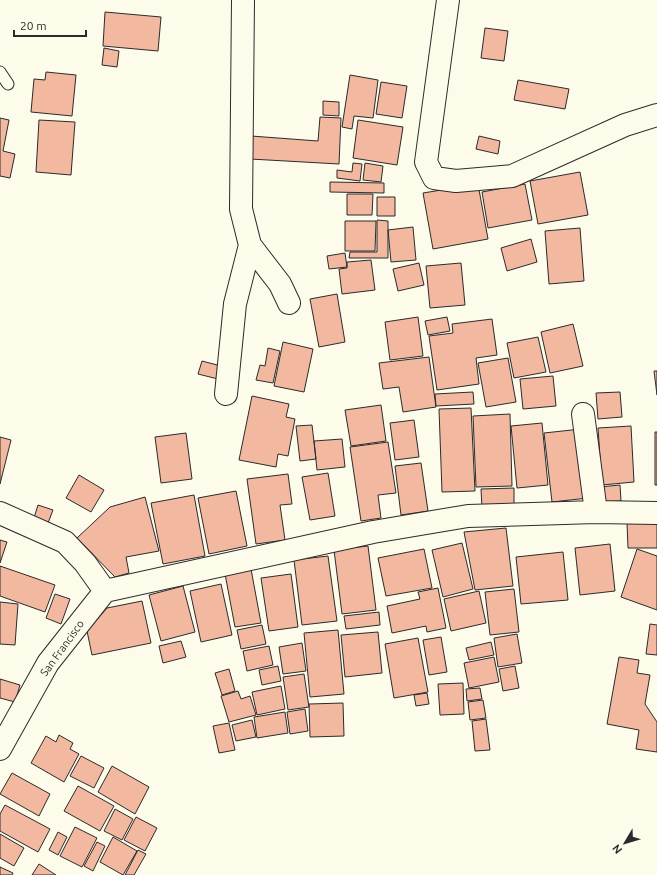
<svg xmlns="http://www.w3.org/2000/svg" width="657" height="875" viewBox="0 0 657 875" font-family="Ubuntu,sans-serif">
  <rect width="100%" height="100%" fill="#fdfbea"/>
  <path fill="#f2b8a0" stroke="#2b2b2b" d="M105,12L161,17L158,51L103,46Z
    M485,28L508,31L504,61L481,58Z
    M104,48L119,51L117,67L102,65Z
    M46,72L76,75L72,116L31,112L34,79L45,80Z
    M350,75L378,80L373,118L354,116L352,129L342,127Z
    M518,80L569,89L565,109L514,100Z
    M381,82L407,86L402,118L376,114Z
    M323,101L339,102V116L323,115Z
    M320,117L341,118L339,164L250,159L251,136L318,141Z
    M0,118L9,120L3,151L15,154L10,178L0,176Z
    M39,120L75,122L71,175L36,172Z
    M358,120L403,127L397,165L353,158Z
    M479,136L500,141L498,154L476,149Z
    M353,163L362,164L360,181L337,178V170L352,172Z
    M365,163L383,166L381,182L363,180Z
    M580,172L588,215L538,224L530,181Z
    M330,182L384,183V193L330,192Z
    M478,184L488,239L433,249L423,193Z
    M525,184L532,220L488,228L482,192Z
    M347,194H373L372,215H347Z
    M377,197H395V216H377Z
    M377,220L388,221V258H349L350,252H377Z
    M345,221H376L375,251H345Z
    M413,227L416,260L391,262L388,230Z
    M580,228L584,281L549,284L545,231Z
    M531,239L537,262L507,271L501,248Z
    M345,253L347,267L329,269L327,256Z
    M371,260L375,290L342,294L339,269L347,268V262Z
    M419,263L424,285L398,291L393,269Z
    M461,263L465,305L430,308L426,266Z
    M337,294L345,342L319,347L310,299Z
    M418,317L423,356L390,360L385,322Z
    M447,317L450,331L428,335L425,321Z
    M492,319L497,355L476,358L479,384L437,390L429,336L453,333L452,324Z
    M573,324L583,366L550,373L541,332Z
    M538,337L546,372L514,378L507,343Z
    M283,342L313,349L304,392L274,386Z
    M268,348L280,351L273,383L256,380L260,365L265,366Z
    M429,357L436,407L403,412L399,387L383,389L379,363Z
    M508,358L516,402L486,407L478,363Z
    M202,361L221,366L218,379L198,374Z
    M654,371H657V395Z
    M553,376L556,406L523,409L520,379Z
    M473,392L474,404L436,406L435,394Z
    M620,392L622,417L598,419L596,393Z
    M252,396L289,404L286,417L295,419L288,456L278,454L276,467L239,460Z
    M381,405L386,441L351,446L345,410Z
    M471,408L475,491L442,492L439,409Z
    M510,414L512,486L476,487L473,416Z
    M414,420L419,457L395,460L390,423Z
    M542,423L548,485L517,488L511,426Z
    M312,425L316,459L300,461L296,426Z
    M631,426L634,482L602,485L598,428Z
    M581,429L588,498L552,502L544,433Z
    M655,432H657V485H655Z
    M186,433L192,479L161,483L155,437Z
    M0,437L11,440L0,484Z
    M342,439L345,467L317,470L314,441Z
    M388,442L396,493L378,495L381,518L361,521L350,447Z
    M421,463L428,511L401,515L395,466Z
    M328,473L335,516L310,520L302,477Z
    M288,474L292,504L280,505L285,540L256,544L247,479Z
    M79,475L104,490L91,512L66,498Z
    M620,485L621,501L602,502L600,487Z
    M514,488V507L482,508L481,489Z
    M236,491L247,546L209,554L198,498Z
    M194,495L205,556L163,564L151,503Z
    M145,497L159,551L126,557L129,573L115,577L77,538L110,507Z
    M38,505L53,510L48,523L34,518Z
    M627,523H657V548H628Z
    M506,528L513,586L475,590L464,532Z
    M0,540L7,542L0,563Z
    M462,543L473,589L443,597L432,550Z
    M610,544L615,591L580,595L575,548Z
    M368,546L376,610L342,614L334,550Z
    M424,549L432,588L386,596L378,558Z
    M637,549L657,556V610L621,597Z
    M563,552L568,600L521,604L516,557Z
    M328,556L337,621L302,625L294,560Z
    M0,566L55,585L45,612L0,596Z
    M251,569L261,623L235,627L225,574Z
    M291,574L298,627L269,631L261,578Z
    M221,584L232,635L201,642L190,591Z
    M183,586L195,632L161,641L149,595Z
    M438,588L446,628L427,632L426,626L392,633L387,606L420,599L418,592Z
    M514,589L519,632L490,635L485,592Z
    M479,591L486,623L451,631L444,599Z
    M55,594L70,599L61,624L46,618Z
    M142,601L151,643L92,655L87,631L107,608Z
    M0,602L18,604L15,645L0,644Z
    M379,612L380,625L346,629L344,616Z
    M650,624L657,625V655L646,654Z
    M262,625L266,644L241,649L237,630Z
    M338,630L344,694L310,697L304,633Z
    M378,632L382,673L345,677L341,635Z
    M517,634L522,663L498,667L494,638Z
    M441,637L447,672L429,675L423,640Z
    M418,638L428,692L394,698L385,644Z
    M181,641L186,657L163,663L159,646Z
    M491,642L494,655L469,660L466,648Z
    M302,643L306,671L283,674L279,647Z
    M269,646L273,665L247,671L243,651Z
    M494,657L499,682L469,688L464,663Z
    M619,657L639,660L637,673L650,675L645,704L657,722V752L636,749L639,730L607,724Z
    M278,666L281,681L262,685L259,670Z
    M515,666L519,688L503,691L499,669Z
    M229,669L235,691L222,695L215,673Z
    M304,674L309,707L288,710L283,677Z
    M0,679L20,685L15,702L0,698Z
    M463,683L464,714L440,715L438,684Z
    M281,686L285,709L257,715L252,692Z
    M480,688L482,699L467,701L466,689Z
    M238,691L241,699L250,696L256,715L229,722L221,696Z
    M427,693L429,704L416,706L414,695Z
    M483,700L486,718L470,720L468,702Z
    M343,703L344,736L310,737L309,704Z
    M305,709L308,731L290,734L287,712Z
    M285,712L288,733L257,738L254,717Z
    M486,719L490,750L475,751L472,721Z
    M252,720L256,737L236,741L232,725Z
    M229,723L235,750L219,753L213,726Z
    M59,735L73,743L70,749L79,754L64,782L31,763L46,736L56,742Z
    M81,756L104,768L94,788L70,776Z
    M112,766L149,787L135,814L98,792Z
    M12,773L50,794L39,816L0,794Z
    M78,786L114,806L100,831L64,811Z
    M5,805L50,829L38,852L0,831V814Z
    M115,809L133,819L122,840L104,831Z
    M136,817L157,828L145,851L124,840Z
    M75,827L97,838L82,867L60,856Z
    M58,832L67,837L58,855L49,850Z
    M0,834L24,848L14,866L0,858Z
    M113,837L137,851L123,875L100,862Z
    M97,842L105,846L93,871L84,866Z
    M138,850L146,854L134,875H125Z
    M39,864L56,875H32Z
    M0,867L13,873L12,875H0Z"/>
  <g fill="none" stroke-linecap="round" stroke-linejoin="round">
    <defs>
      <path id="lane" d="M0,72L8,84"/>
      <path id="street" d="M243,0L241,209L250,245L280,284L289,303
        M448,0L426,162L434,178L456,181L512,176L625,125L657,115
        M226,394L235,304L250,245
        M583,414L596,512
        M0,513L65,542L85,563L105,591
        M105,591L373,532L468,516L596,512L657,513
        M0,749L48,663L105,591"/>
    </defs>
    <use href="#lane" stroke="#2b2b2b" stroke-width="13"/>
    <use href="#street" stroke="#2b2b2b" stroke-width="24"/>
    <use href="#lane" stroke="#fdfbea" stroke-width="11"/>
    <use href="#street" stroke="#fdfbea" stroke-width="22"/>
  </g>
  <g text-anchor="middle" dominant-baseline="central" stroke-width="3" stroke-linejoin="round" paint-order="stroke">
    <g font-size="11" fill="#2b2b2b" stroke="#fdfbea">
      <text transform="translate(62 648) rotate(-54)">San Francisco</text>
    </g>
  </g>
  <g transform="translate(625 843) rotate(232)" stroke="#fdfbea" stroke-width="3" paint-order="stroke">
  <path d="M0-3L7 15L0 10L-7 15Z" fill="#2b2b2b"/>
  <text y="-6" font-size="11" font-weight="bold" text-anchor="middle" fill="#2b2b2b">N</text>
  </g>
  <path d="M14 30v6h72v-6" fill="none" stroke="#2b2b2b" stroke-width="2"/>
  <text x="20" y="30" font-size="12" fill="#2b2b2b" stroke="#fdfbea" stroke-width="3" paint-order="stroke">20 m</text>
</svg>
